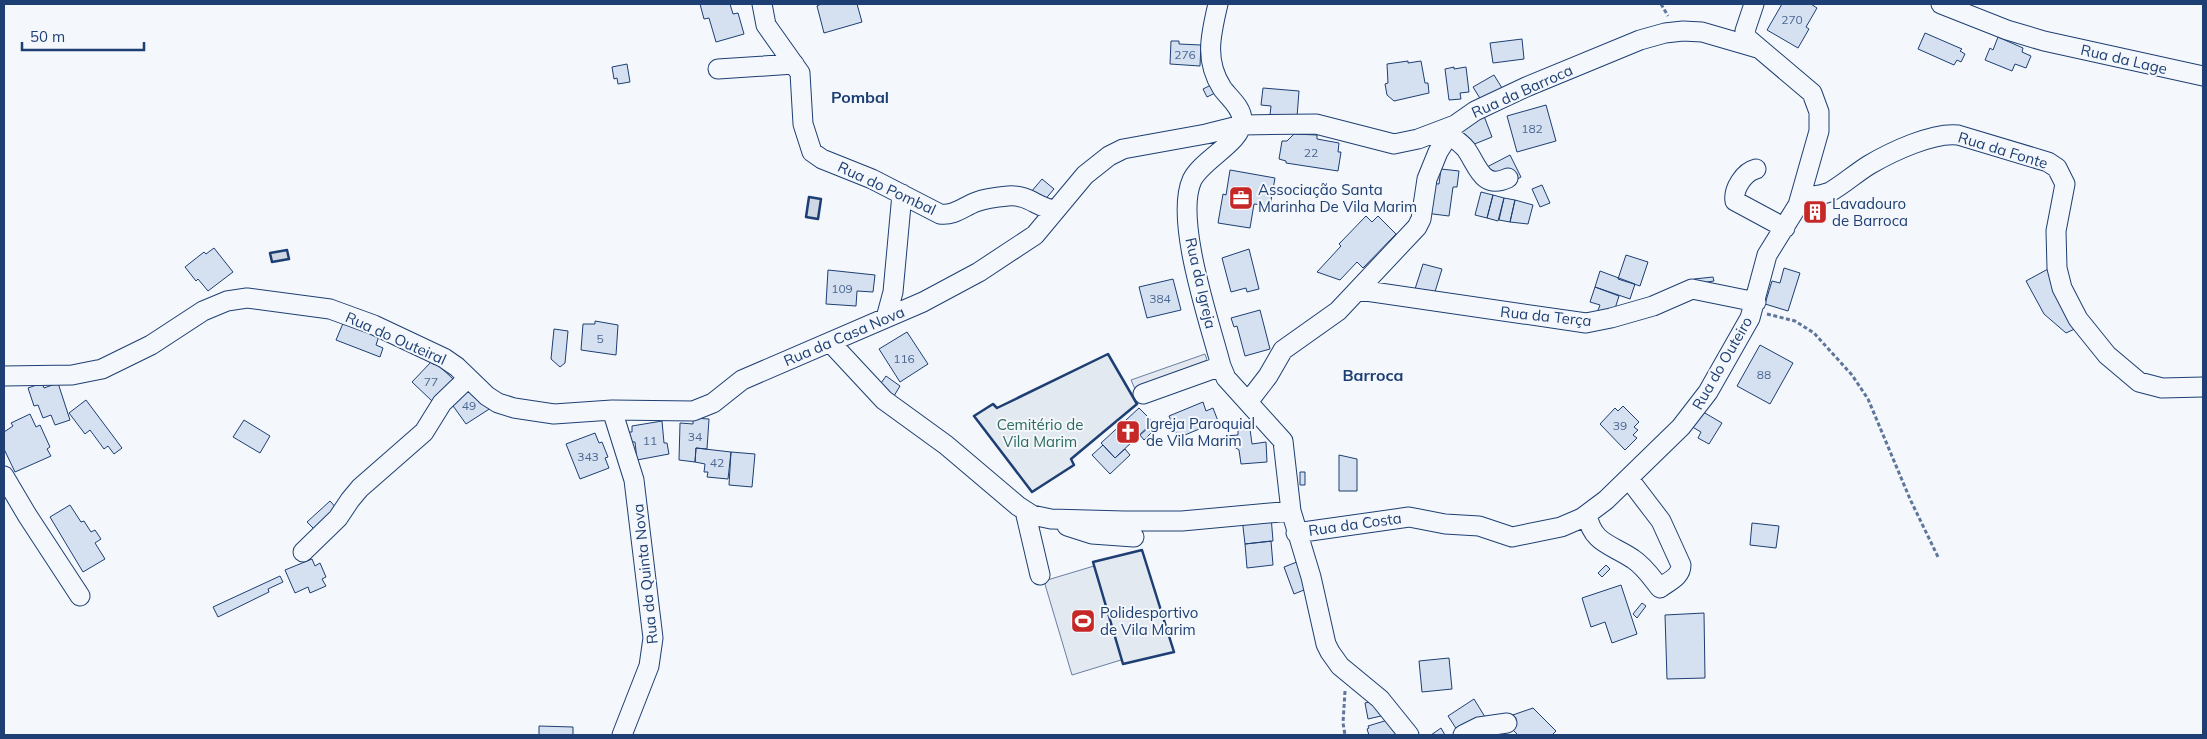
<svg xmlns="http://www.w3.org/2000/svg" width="2207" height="739" viewBox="0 0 2207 739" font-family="Mulish,sans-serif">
  <rect width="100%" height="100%" fill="#f4f7fb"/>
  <path fill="#e3e9f0" stroke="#687fa3" d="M1108,354L1137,404L1071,459L1074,465L1032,492L974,416L993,404L997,408Z
    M1142,550L1174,652L1123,664L1121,660L1072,675L1044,581L1094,566L1093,562Z"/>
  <path fill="#e3e8f0" stroke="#687fa3" d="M1205,354L1208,363L1135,389L1131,380Z"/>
  <path fill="#cfd7e4" stroke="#687fa3" d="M809,197L821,199L818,219L806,217Z
    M287,250L289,259L272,262L270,253Z"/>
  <path fill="#d5e0f0" stroke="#1d3f73" d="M700,4H730L733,14L738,13L744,34L716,42L709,18L704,19Z
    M821,4H857L862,22L824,33L817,6Z
    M1782,4H1811L1817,8L1806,27L1809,29L1798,48L1767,30Z
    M1925,33L1962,49L1960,51L1965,54L1961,62L1957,60L1954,65L1918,49Z
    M1998,37L2023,48L2022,52L2031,56L2026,68L2015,64L2012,71L1985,60L1990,48L1993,50Z
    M1522,39L1524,59L1493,63L1490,43Z
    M1171,41H1179V44L1201,45L1200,66L1170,64Z
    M1408,61V63L1421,61L1425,83H1428L1429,93L1394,101L1387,95L1385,84L1388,83L1387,64Z
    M627,64L630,82L618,84L617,78L614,79L612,67Z
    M1454,67V69L1466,67L1469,92L1460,93L1461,99L1449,100L1445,69Z
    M1494,75L1502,88L1481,100L1473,87Z
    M1211,85L1215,93L1207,97L1203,89Z
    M1263,88L1299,91L1297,117L1270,115L1271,106L1261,105Z
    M1546,105L1556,141L1517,152L1507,116Z
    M1484,116L1492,137L1467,147L1459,129Z
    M1294,134L1317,135V139L1339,143L1338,152H1341L1338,171L1286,163V161L1279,159L1282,141H1287Z
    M1510,155L1521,177L1514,181L1493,178L1487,167Z
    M1441,169L1459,171L1457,187H1453L1449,216L1425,213L1428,183L1439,184Z
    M1230,170L1275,178L1270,206L1254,204L1250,228L1218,223L1223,194L1226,195Z
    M1042,179L1054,189L1043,202L1031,192Z
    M1542,185L1550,203L1540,207L1532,189Z
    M1481,192L1493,195L1487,218L1475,215Z
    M1493,195L1504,198L1498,221L1487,218Z
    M1504,198L1515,200L1510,222L1499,220Z
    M1515,200L1533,205L1528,224L1510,222Z
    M1817,204L1823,210L1814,220L1808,213Z
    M1366,216L1372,222L1378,216L1396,234L1363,268L1357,262L1340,280L1317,272L1341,246L1339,244Z
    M214,248L233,272L208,291L198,279L196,281L185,267L204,252L206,254Z
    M1249,249L1259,289L1247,292L1246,288L1231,292L1222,258Z
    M1626,255L1648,262L1640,286L1618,279Z
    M1423,264L1442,269L1434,295L1415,289Z
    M1784,268L1800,273L1788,311L1765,304L1772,281L1780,283Z
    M2048,269L2079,327L2066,333L2044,314L2026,281Z
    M828,270L875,275L873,292L857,291L856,306L826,304Z
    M1600,271L1635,284L1630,299L1595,287Z
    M1713,277L1714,281L1694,284V279Z
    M1173,279L1181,310L1147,318L1139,287Z
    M1595,287L1619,296L1612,318L1597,313L1600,305L1590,302Z
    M1260,310L1270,349L1245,356L1237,326L1234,327L1231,318Z
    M344,321L379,336L376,345L383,348L380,357L336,340Z
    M595,321L618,325L616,355L581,350L583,324H595Z
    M554,329L568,331L565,363L560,367L551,359Z
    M907,332L928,364L900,382L879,349Z
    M1760,345L1793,363L1770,404L1737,386Z
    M431,362L434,365L436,363L453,379L432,401L412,382Z
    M886,376L900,386L894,396L879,386Z
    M42,383L44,388L58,383L70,420L55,425L51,415L43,418L38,405L34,406L28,388Z
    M473,389L494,406L466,424L451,403L460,393Z
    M86,400L122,448L114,454L108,446L104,449L90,430L85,434L69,413Z
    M1203,402L1206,411L1213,408L1218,421L1178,438L1169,416Z
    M1623,406L1639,422L1634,427L1638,430L1633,435L1637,438L1625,450L1600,424L1615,408L1618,411Z
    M1139,408L1153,422L1115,458L1101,443Z
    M1698,409L1722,423L1709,444L1698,438L1701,432L1689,425Z
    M30,414L36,427L40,425L50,447L47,449L51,456L15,472L4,449V432L13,426L11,423Z
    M693,418L709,419L707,449L696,448L695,462L679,460L680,423L693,424Z
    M244,420L270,436L260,453L233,437Z
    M662,421L664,443H667L669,454L637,460L635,442H629L628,432H632V426Z
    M1147,429L1151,433L1144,440L1140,435Z
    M1250,429L1252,444L1266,442L1267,462L1241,464L1239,450L1233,446H1226L1225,436L1238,435V430Z
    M595,433L599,443L602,442L608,457L605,458L609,468L580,479L566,444Z
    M1103,445L1115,458L1125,449L1130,455L1110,474L1092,455Z
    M696,448L731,452L728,479L707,477L708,472H704L705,464L695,462Z
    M731,452L755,454L752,487L729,485Z
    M1339,455L1357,459V491H1339Z
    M1300,472H1305V485H1300Z
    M330,501L339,511L317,532L307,522Z
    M70,505L81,522L84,521L91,532L95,530L101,539L95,543L105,559L83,572L50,517Z
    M1271,516L1273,541L1245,544L1242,518Z
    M1752,523L1779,526L1776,548L1750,545Z
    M1271,541L1273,565L1247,568L1245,544Z
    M312,559L315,566L320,563L326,577L322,579L326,586L310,593L308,587L295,593L285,570Z
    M1302,560L1309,588L1294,594L1284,567Z
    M1606,565L1610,569L1602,577L1598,573Z
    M280,576L283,582L268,589L269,592L218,617L213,607Z
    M1621,585L1637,634L1612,643L1605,622L1591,627L1582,598Z
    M1642,603L1646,606L1637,618L1633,614Z
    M1704,613L1705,678L1667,679L1665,615Z
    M1449,658L1452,689L1422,692L1419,661Z
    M1474,699L1485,717L1459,733L1448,716Z
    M1377,700L1381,716L1368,719L1365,703Z
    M1533,708L1556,731L1552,735H1518L1512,729L1507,717Z
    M1391,719L1396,735H1369L1367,729L1369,728L1368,726Z
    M539,726L573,727V735H539Z
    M1441,728L1445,735H1431Z"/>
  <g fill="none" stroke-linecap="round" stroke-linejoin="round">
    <defs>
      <path id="minor" d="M762,4L766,25L800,73L803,124L812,152L822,159L872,179L940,214C954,216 963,207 976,202C986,198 997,197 1008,196C1029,194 1038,209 1056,210
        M1218,4C1211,34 1204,60 1222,88C1229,98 1242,107 1242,120C1243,142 1202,159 1192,180C1174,220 1210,323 1221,366L1226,378L1283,441L1291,511L1311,577L1326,644L1330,652L1340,666L1380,699L1409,735
        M1941,4L2007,30L2044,41L2203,76
        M718,69L794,64
        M1448,134C1455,139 1461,143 1466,149C1478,166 1482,190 1508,178
        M1756,169C1744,172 1733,189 1735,201L1785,228
        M1800,198L1820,195L1830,192C1844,184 1856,173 1869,165C1891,152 1933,132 1958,135L2048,162L2057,168L2065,184L2056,231L2057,268L2062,288L2078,319L2107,355L2139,382L2162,388L2203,387
        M1359,290L1586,323L1611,318L1653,306L1692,289L1756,302
        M886,318L893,292L902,194
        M830,342L884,400L946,445L1018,506L1032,515L1051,519L1124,521H1182L1291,511
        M4,376L72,375L102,369L151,345L203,311L227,301L247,298L330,309L374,325L444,358L457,367L487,396L498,403L514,408L554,414L612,410L693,411L713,403L742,380L923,302L979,272L1035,235L1085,175L1109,156L1123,149L1206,134L1242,125L1316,124L1394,144L1418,139L1455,125
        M1143,394L1221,366
        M1248,402L1268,376L1283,350L1338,311L1417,227L1421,219L1427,179L1438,152L1455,125L1475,111L1526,87L1640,40L1665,33L1683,31L1702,32L1757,48
        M612,410L634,480L653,638L649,666L622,735
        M4,476L27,515L80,596
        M1025,511L1040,575
        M1587,515C1593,544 1611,544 1633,559C1644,566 1652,578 1660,588C1669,581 1681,577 1681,565L1661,521L1629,479
        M1067,526L1092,534L1134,537
        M1296,533L1409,517L1445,524L1479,526L1512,537L1561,527L1582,518L1606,500L1681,427L1708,392L1750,318L1767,255L1798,205L1819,131V112L1812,93L1747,38L1745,31L1754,4
        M303,552L338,518L350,500L360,488L424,432L442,403L468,378
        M1463,735L1479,727L1507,723"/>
    </defs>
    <use href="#minor" stroke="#1d3f73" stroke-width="21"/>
    <path stroke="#5e769c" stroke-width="3" stroke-dasharray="4 2.5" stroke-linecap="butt" d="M1661,4L1668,16
      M1767,314L1795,321L1814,333L1852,375L1868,399L1910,499L1939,559
      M1345,691L1343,723L1345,735"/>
    <use href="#minor" stroke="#f4f7fb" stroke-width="19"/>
    <path stroke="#1d3f73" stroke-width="2.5" d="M809,197L821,199L818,219L806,217Z
      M287,250L289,259L272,262L270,253Z
      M1108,354L1137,404L1071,459L1074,465L1032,492L974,416L993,404L997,408Z
      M1142,550L1174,652L1123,664L1093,562Z"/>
  </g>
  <defs>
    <symbol id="office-square" viewBox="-11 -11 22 22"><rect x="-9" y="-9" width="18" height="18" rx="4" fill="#c62828" stroke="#f4f7fb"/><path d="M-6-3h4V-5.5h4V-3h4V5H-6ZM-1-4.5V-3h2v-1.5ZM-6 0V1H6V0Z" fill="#fff"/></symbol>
    <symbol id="building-square" viewBox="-11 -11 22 22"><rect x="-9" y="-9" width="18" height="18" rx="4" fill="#c62828" stroke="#f4f7fb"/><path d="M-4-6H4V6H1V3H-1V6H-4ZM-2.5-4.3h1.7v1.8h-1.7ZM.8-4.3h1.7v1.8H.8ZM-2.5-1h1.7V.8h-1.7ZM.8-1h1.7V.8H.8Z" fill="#fff"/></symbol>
    <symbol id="church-square" viewBox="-11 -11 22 22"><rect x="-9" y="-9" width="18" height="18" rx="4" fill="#c62828" stroke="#f4f7fb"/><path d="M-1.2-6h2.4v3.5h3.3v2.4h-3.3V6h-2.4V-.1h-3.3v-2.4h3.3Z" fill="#fff"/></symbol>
    <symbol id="stadium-square" viewBox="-11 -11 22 22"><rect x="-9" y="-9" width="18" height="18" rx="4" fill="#c62828" stroke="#f4f7fb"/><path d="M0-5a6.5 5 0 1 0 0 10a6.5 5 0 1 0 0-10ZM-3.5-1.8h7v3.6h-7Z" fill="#fff"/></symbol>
  </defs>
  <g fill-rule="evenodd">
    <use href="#office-square" x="1227" y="184" width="28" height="28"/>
    <use href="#building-square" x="1801" y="198" width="28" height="28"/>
    <use href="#church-square" x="1114" y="418" width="28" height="28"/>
    <use href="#stadium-square" x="1069" y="607" width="28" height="28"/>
  </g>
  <g text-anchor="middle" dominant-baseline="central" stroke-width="4" stroke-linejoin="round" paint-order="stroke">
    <g font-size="12" fill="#4b6792">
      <text x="1792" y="19">270</text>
      <text x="1185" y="54">276</text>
      <text x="1532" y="128">182</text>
      <text x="1311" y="152">22</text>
      <text x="842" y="288">109</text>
      <text x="1160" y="298">384</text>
      <text x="600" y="338">5</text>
      <text x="904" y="358">116</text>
      <text x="1764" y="374">88</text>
      <text x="431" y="381">77</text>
      <text x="469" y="405">49</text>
      <text x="1620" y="425">39</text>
      <text x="695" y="436">34</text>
      <text x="650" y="440">11</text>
      <text x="588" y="456">343</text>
      <text x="717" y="462">42</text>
    </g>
    <g font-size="15" fill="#1d3f73" stroke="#f4f7fb">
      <text transform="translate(2124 59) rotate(13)">Rua da Lage</text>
      <text transform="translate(1522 91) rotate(-24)">Rua da Barroca</text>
      <text transform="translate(2003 150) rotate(17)">Rua da Fonte</text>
      <text transform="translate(887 188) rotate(25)">Rua do Pombal</text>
      <text transform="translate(1201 283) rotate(77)">Rua da Igreja</text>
      <text transform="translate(1546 316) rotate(6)">Rua da Terça</text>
      <text transform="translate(844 336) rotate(-23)">Rua da Casa Nova</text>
      <text transform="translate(396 338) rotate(24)">Rua do Outeiral</text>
      <text transform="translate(1722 363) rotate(-60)">Rua do Outeiro</text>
      <text transform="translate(1355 524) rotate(-8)">Rua da Costa</text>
      <text transform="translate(645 574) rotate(-96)">Rua da Quinta Nova</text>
    </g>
    <g font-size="15" fill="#1d3f73" stroke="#f4f7fb" text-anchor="start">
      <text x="1258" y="189">Associação Santa<tspan x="1258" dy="17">Marinha De Vila Marim</tspan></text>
      <text x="1832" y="203">Lavadouro<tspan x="1832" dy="17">de Barroca</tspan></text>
      <text x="1146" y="423">Igreja Paroquial<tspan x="1146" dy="17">de Vila Marim</tspan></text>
      <text x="1100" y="612">Polidesportivo<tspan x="1100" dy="17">de Vila Marim</tspan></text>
    </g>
    <g font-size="15" fill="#2c6c60" stroke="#f4f7fb">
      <text x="1040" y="424">Cemitério de<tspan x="1040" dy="17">Vila Marim</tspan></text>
    </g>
    <g font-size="16" font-weight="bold" fill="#1d3f73" stroke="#f4f7fb">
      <text x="860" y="97">Pombal</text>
      <text x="1373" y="375">Barroca</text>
    </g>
  </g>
  <rect width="2207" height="739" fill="none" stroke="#1d3f73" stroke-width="10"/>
  <path d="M22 42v8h122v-8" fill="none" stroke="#1d3f73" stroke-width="2.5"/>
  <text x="30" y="42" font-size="15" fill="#1d3f73" stroke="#f4f7fb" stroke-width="4" paint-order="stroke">50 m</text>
</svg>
